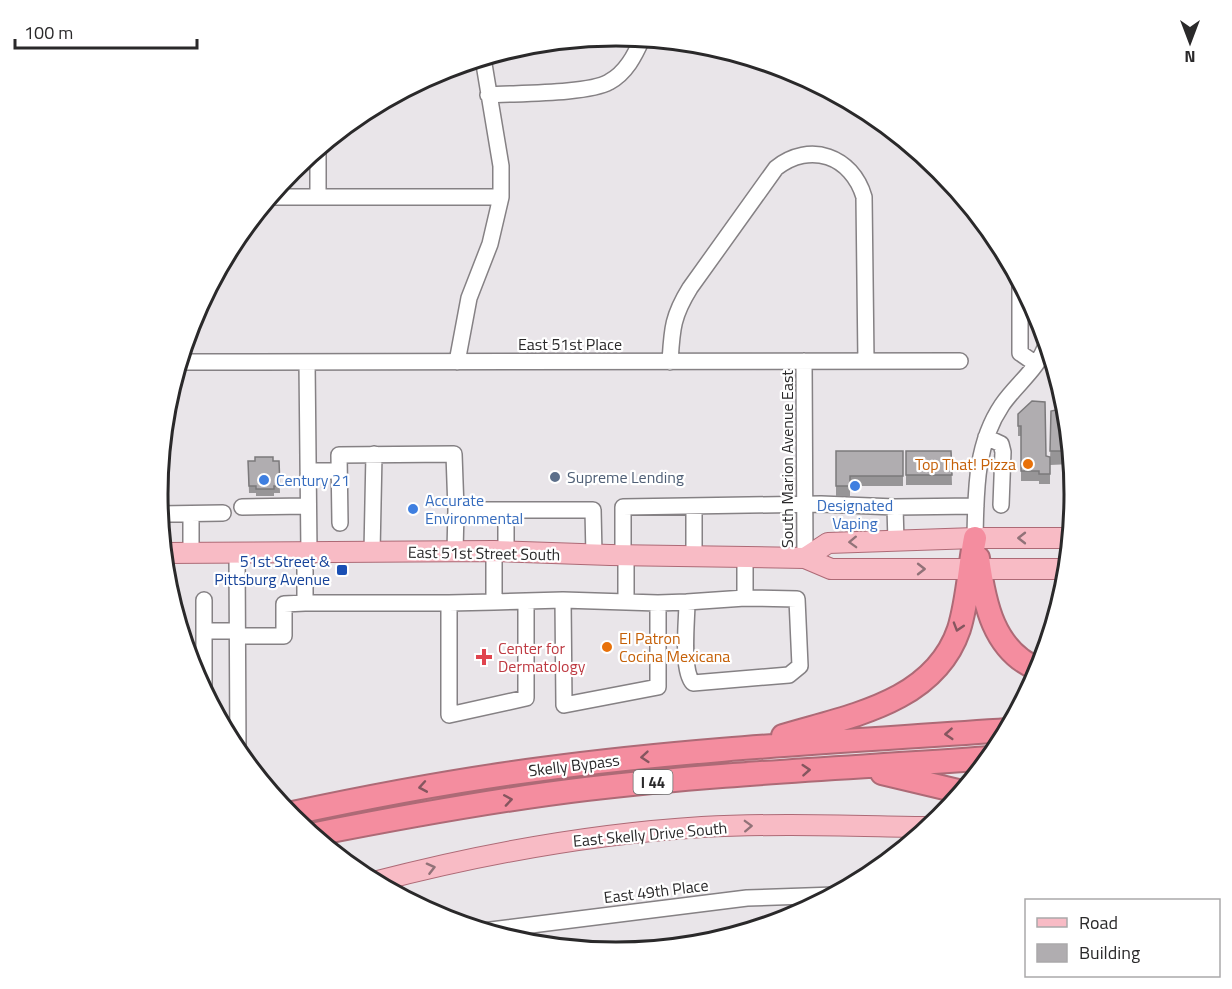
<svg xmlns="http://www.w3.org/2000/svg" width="1232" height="989" viewBox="0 0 1232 989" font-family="'Titillium Web',sans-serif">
  <rect width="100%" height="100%" fill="#e9e5e9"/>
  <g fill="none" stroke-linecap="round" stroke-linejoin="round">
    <defs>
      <path id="minor" d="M488,95C516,93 588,94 609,82C626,73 635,55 642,39
        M318,149V196
        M270,197H501
        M1020,283V353L1036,364
        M804,361L805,558
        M179,362L960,361
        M457,362L469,298L490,244L501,197V166L483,58
        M670,362C672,330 672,317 690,288L776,168C810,141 852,156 864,197L866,361
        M986,437L1001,444L1003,452L1001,505
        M308,471H339
        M242,507L308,506
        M694,507V556
        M895,507L896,541
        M159,514L223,513
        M191,514V553
        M340,523L339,455L454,454L456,510
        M975,538C976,492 975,445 1002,405C1017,383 1039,369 1047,342
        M455,551L456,510H593L594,555
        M494,551V602L449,603V715L526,698V601L494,602
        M506,551V510
        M372,552L374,454
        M237,553L238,753
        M623,555V507L821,504L895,507L976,506
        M745,557V598
        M745,598L797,599L800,666L789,675L693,683C681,670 687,621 687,602Z
        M563,600L658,603V687L564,705Z
        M526,601L563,600
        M626,602V555
        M305,603H449
        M658,603L687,602
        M204,631H238
        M238,636H284V604L305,603V568L309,553L307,362
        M204,691V600
        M483,931L747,898L835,895"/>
      <path id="major" d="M163,553L494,551L610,555L805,558L831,569H1067
        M805,558L828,543L975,538H1070
        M374,882C481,854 591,834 702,827C778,823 854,826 930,827"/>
      <path id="highway" d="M978,558C984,602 993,652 1040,670
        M783,736C849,716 934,703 959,629C968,600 969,568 975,538
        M882,773L962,792
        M288,814C372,796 457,780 542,769C697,748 852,741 1008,730
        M311,835C402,817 494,800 586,789C720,773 855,768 990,758"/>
    </defs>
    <use href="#minor" stroke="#858184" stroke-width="18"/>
    <use href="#major" stroke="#ad6a76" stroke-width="22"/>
    <use href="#highway" stroke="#ad6a76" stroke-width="26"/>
    <use href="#minor" stroke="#fff" stroke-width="15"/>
    <use href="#major" stroke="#f8bbc5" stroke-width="20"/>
    <use href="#highway" stroke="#f48d9f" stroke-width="22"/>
  </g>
  <path fill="#979597" d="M1066,405L1072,464L1050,465L1051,411L1061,409Z
    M1018,414L1046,456L1050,457V484H1039V481H1021V436H1018Z
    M836,451H903V486H850V496H836Z
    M906,451H951L952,485H906Z
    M248,461H279L280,493H274V496H256V493H249Z"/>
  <path fill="#b0adb0" stroke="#7b797b" stroke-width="1.5" d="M1061,389L1066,405L1070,451H1050L1051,411L1061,409Z
    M1032,401L1045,402L1046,456L1050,457V474H1039V471H1021V426H1018V414Z
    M836,451H903V476H850V486H836Z
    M906,451H951L952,475H906Z
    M255,457H273V461H279L280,486H274V489H256V486H249L248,461H255Z"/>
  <defs><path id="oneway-chevron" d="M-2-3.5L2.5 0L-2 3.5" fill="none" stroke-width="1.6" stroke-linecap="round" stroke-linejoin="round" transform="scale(1.5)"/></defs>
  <g stroke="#917278">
    <use href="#oneway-chevron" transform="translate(1022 538) rotate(-180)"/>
    <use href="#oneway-chevron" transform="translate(853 542) rotate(178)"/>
    <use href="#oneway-chevron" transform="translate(921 569)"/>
    <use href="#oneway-chevron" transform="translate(748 826) rotate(-2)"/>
    <use href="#oneway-chevron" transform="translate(431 868) rotate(-14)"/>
  </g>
  <g stroke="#85565f">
    <use href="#oneway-chevron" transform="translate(958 627) rotate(107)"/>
    <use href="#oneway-chevron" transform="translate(949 734) rotate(176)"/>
    <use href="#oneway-chevron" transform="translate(645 757) rotate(175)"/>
    <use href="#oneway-chevron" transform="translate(806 770) rotate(-4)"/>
    <use href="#oneway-chevron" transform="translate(423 787) rotate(170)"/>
    <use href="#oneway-chevron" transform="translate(508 800) rotate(-9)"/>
  </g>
  <g fill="#e8710a" stroke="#fff" stroke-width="2">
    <circle cx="1028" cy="464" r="6"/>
    <circle cx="607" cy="647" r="6"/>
  </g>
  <circle fill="#5c6f8a" stroke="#fff" stroke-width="2" cx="555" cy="477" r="6"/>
  <g fill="#3f7fe0" stroke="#fff" stroke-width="2">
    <circle cx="264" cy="480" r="6"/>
    <circle cx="855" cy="486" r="6"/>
    <circle cx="413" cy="509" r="6"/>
  </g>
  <rect fill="#1a4fb4" stroke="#fff" stroke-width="2" x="336" y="564" width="12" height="12" rx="3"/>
  <path fill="#e0444e" stroke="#fff" stroke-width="2" d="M481 648h6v6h6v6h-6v6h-6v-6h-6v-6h6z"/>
  <g text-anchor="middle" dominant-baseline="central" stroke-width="4.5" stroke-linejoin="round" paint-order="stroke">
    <rect fill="#fff" stroke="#6a696a" stroke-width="1.5" x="633.5" y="770" width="39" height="24" rx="4.5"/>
    <g font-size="15" font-weight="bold" fill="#2a292a">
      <text x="653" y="782">I 44</text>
    </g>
    <g font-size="16" fill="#2a292a" stroke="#fff">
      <text x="570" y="344">East 51st Place</text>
      <text transform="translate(787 459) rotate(-90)">South Marion Avenue East</text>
      <text transform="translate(484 553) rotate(1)">East 51st Street South</text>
      <text transform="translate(574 765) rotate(-7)">Skelly Bypass</text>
      <text transform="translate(650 834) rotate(-5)">East Skelly Drive South</text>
      <text transform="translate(656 891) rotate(-7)">East 49th Place</text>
    </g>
    <g font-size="16" fill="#c56008" stroke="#fff" text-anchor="end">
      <text x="1016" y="464">Top That! Pizza</text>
      <text x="619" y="638" text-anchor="start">El Patron<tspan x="619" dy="18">Cocina Mexicana</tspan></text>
    </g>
    <g font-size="16" fill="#4e5e75" stroke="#fff" text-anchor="start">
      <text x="567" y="477">Supreme Lending</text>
    </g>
    <g font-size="16" fill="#366cbe" stroke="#fff" text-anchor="start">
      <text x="276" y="480">Century 21</text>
      <text x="425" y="500">Accurate<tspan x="425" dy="18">Environmental</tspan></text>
      <text x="855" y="505" text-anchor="middle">Designated<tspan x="855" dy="18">Vaping</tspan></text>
    </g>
    <g font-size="16" fill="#164399" stroke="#fff" text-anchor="end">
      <text x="330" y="561">51st Street &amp;<tspan x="330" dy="18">Pittsburg Avenue</tspan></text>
    </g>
    <g font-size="16" fill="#be3a42" stroke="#fff" text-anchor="start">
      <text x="498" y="648">Center for<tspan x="498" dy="18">Dermatology</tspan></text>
    </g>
  </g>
  <path d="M0 0H1232V989H0ZM168 494a448 448 0 1 1 896 0a448 448 0 1 1-896 0Z" fill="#fff" fill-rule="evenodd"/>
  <path fill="none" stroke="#2a292a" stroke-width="3" d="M168 494a448 448 0 1 1 896 0a448 448 0 1 1-896 0Z"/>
  <rect x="1025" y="899" width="195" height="78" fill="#ffffff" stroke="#aaa9aa" stroke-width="1.5"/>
  <rect x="1037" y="918" width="30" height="9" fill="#f8bbc5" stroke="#aaa9aa" stroke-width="1.5"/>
  <text x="1079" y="929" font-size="18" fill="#2a292a">Road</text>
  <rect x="1037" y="944" width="30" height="18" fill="#b0adb0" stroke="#aaa9aa" stroke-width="1.5"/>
  <text x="1079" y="959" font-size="18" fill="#2a292a">Building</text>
  <g transform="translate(1190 42) rotate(180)" stroke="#ffffff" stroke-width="4.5" paint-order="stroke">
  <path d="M0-4.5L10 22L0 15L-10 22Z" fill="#2a292a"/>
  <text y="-9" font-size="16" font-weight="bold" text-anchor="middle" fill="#2a292a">N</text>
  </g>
  <path d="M15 39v9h182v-9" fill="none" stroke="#2a292a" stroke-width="3"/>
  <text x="24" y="39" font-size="18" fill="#2a292a" stroke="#ffffff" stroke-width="4.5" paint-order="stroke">100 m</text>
</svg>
